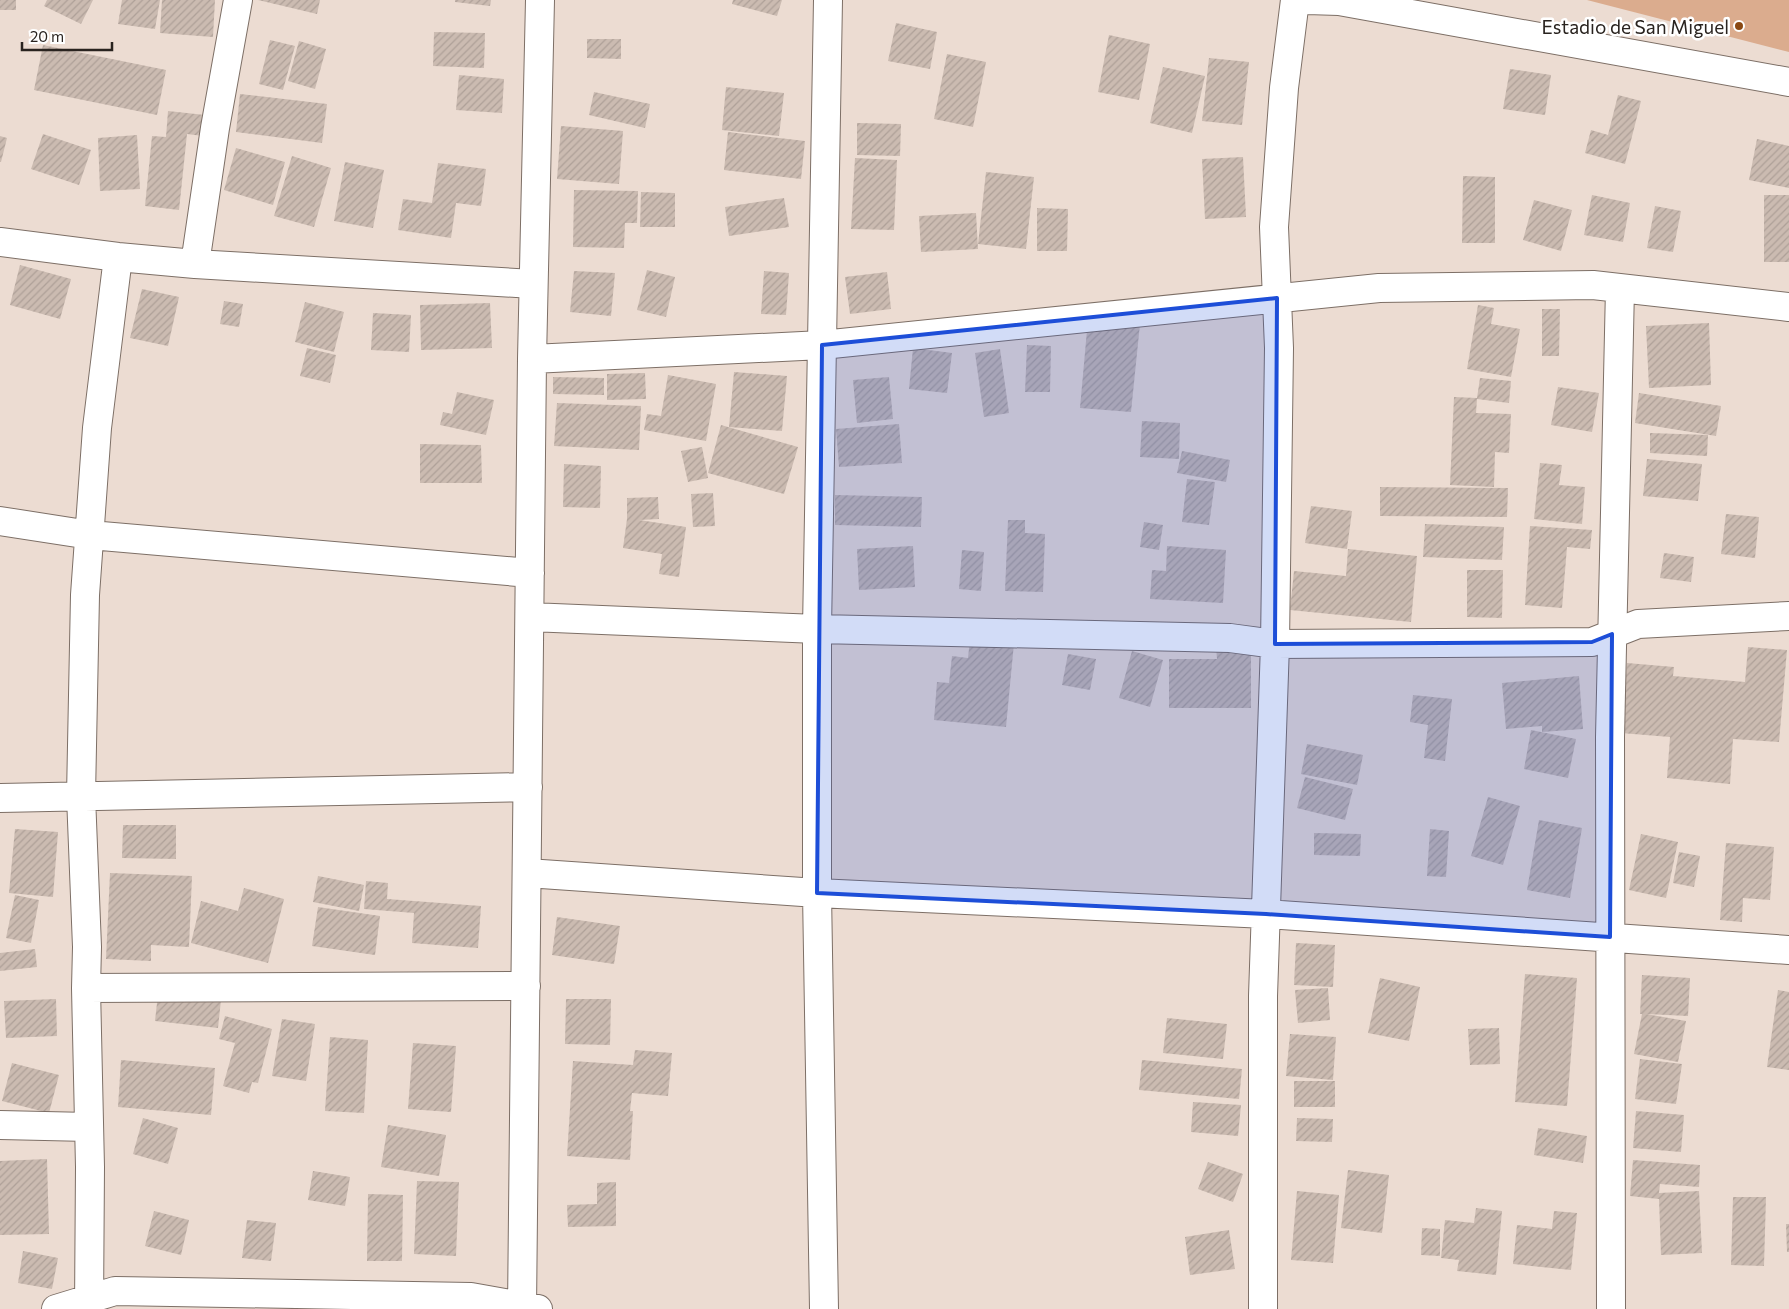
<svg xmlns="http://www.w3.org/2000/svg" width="1789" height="1309" viewBox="0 0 1789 1309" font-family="Commissioner,sans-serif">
  <defs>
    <pattern id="building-hatch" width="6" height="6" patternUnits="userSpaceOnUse" patternTransform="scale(1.25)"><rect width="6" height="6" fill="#cbbbb1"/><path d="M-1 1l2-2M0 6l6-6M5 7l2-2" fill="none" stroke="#aea098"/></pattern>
  </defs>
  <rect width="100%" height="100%" fill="#ecdcd2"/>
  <path fill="#dbac8e" d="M1587,0H1789V52Z"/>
  <path fill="url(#building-hatch)" d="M0,0H16V10H0Z
    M47,0H93L81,24L44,6Z
    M122,0H160L155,29L118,24Z
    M162,0H215L213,37L160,33Z
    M258,0H320L317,14Z
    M455,0H491L490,6L455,2Z
    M733,0H782L777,16L732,4Z
    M896,23L937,32L930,69L888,61Z
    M434,32L485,33L484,68L433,66Z
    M1109,35L1150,44L1139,100L1098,92Z
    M587,39H621V59L587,58Z
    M270,40L295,46L283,90L259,84Z
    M299,41L326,49L315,89L288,81Z
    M43,45L166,70L157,115L34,90Z
    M947,54L986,62L973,127L934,119Z
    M1209,58L1249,62L1242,125L1202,121Z
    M1163,67L1205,76L1192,133L1150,123Z
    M1510,69L1551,75L1545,115L1503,109Z
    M459,75L504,79L502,113L456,110Z
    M726,87L784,93L779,136L722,130Z
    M594,92L650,104L645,128L589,115Z
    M240,94L327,104L322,143L236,132Z
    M1618,95L1641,101L1625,164L1585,153L1591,130L1608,135Z
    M168,111L205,115L203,136L187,134L179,210L145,206L152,136L166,137Z
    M857,123L901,124L900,156L857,155Z
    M561,126L623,131L619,184L557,179Z
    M728,132L805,141L801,179L724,170Z
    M43,134L91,150L79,185L31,169Z
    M137,135L140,189L100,191L98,138Z
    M0,136L7,138L1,162H0Z
    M1757,139L1789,146V188L1749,180Z
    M236,148L285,162L273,205L224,190Z
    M292,156L331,168L314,227L274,216Z
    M1243,157L1246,217L1205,219L1202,159Z
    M855,158L897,160L894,230L851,229Z
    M345,162L384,170L373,228L334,221Z
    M438,163L486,169L481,206L456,203L451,238L398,230L403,199L432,203Z
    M986,172L1034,177L1026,249L978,244Z
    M1463,176L1495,177V243H1462Z
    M574,190L638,191L637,223H625L624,248L573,247Z
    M641,192L675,193V227H640Z
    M1592,195L1630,203L1623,242L1584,235Z
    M1764,195H1789V262H1764Z
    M784,198L789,227L729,236L725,207Z
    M1534,200L1572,210L1561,251L1523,240Z
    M1655,206L1681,211L1673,252L1647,248Z
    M1037,208L1068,209L1067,251H1037Z
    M976,213L978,249L921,252L919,216Z
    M20,265L71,279L60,319L10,305Z
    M647,270L675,277L666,317L637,310Z
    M574,271L615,273L611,316L570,312Z
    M764,271L789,273L786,315L761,314Z
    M887,272L891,309L850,314L845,277Z
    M142,289L179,297L168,346L130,338Z
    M224,301L243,304L239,327L220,324Z
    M305,302L344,312L334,352L295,342Z
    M490,303L492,348L421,350L420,305Z
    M1478,305L1494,308L1491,324L1520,329L1511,377L1467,369Z
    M1542,309H1560L1559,356H1542Z
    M373,313L411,315L409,352L371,350Z
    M1088,319L1140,324L1131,412L1080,408Z
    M1709,323L1711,385L1649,388L1646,326Z
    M1027,345L1051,346L1050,392H1025Z
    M307,348L336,355L330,383L300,376Z
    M913,348L952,353L947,393L909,389Z
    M1000,349L1009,413L984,417L975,353Z
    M734,372L787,376L782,431L729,427Z
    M645,373L646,399L607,400V374Z
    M668,375L716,384L706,441L644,430L647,414L661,416Z
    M553,377L604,378V395L553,394Z
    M889,377L893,419L857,423L853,380Z
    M1480,378L1511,381L1509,403L1477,399L1476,413L1511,414L1509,453L1495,452L1494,487L1450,485L1454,397L1477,398Z
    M1558,387L1599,393L1592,432L1551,425Z
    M457,392L494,400L486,435L440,425L443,412L452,414Z
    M1639,393L1721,406L1716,436L1635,423Z
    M557,403L641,406L639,450L554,446Z
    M1142,421L1180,423L1179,459L1140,457Z
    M899,424L902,463L839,467L836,429Z
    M721,425L798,447L784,494L708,473Z
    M1650,433L1708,435L1707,456L1650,453Z
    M420,444L481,445L482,483H420Z
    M702,447L708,478L688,482L681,451Z
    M1182,451L1230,460L1226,482L1177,473Z
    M1647,459L1702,464L1698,501L1643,496Z
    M1540,463L1562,465L1559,485L1585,487L1582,524L1534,519Z
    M564,464L601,466L600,508L563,507Z
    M1187,479L1215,482L1209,525L1182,522Z
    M1380,487L1508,488L1507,517L1380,516Z
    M713,493L715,526L693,527L691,494Z
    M835,495L922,497L921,527L835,525Z
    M658,497L659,519L639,520L686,527L679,577L659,574L662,554L623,548L627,519V498Z
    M1311,506L1352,511L1347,549L1305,543Z
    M1726,514L1759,517L1755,558L1721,554Z
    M1008,520H1025V533L1045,534L1043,592L1005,591Z
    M1144,522L1163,525L1159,550L1140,547Z
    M1425,524L1504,527L1502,560L1423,557Z
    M1530,526L1592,530L1590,549L1567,547L1562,608L1525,605Z
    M913,546L915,587L859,590L857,549Z
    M1167,546L1226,550L1223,603L1150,599L1152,570L1166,571Z
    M1348,549L1417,556L1411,622L1290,610L1294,571L1346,576Z
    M962,550L984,552L981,591L959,589Z
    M1664,553L1694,557L1691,582L1660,578Z
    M1467,570H1503L1502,618L1467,617Z
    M970,639L1014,643L1006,727L934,720L937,682L949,683L952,656L968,658Z
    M1251,646V708H1169V659H1217L1216,647Z
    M1748,647L1787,650L1779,742L1733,739L1730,784L1667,778L1670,737L1621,733L1627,663L1674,667L1673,676L1745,682Z
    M1132,651L1163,660L1150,707L1119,698Z
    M1068,654L1096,659L1090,690L1062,685Z
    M1579,676L1583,729L1542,732V726L1506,729L1502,683Z
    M1413,695L1452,699L1445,761L1424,758L1428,725L1410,722Z
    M1531,730L1576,739L1568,778L1524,769Z
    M1307,744L1363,755L1357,785L1301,774Z
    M1305,777L1353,789L1345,820L1297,808Z
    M1488,797L1520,806L1503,865L1471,856Z
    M1539,820L1582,828L1570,898L1527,890Z
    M123,825H176V859L122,858Z
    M15,829L58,832L53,897L9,893Z
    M1430,829L1449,831L1446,877L1427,876Z
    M1314,833L1361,834L1360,856L1314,855Z
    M1641,834L1678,842L1666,898L1629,890Z
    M1726,843L1774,847L1770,900L1743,898L1742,922L1720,920Z
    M1679,852L1700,856L1694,887L1673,883Z
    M110,873L192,876L189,947L151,945V961L106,959Z
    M318,876L364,885L359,911L313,902Z
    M366,881L388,883L387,899L481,906L478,948L412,943L414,913L364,909Z
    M244,888L284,899L268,963L191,943L201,901L238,911Z
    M15,895L39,900L31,943L6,938Z
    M318,907L380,916L375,955L312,946Z
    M557,917L620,926L614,964L552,955Z
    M1296,943L1335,945L1333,987L1294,985Z
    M35,949L37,967L0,971V953Z
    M1525,974L1577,978L1567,1106L1515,1102Z
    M1642,975L1690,978L1688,1016L1646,1014L1686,1021L1678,1062L1634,1054L1642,1014H1640Z
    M1380,978L1420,987L1409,1041L1368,1033Z
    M1328,988L1330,1020L1298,1023L1295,990Z
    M1778,990L1789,992V1070L1767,1067Z
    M158,994L221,1000L218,1028L155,1021Z
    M56,999L57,1036L6,1038L4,1001Z
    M566,999H611L610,1045L565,1044Z
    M225,1016L272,1029L258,1083L252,1082L249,1093L223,1086L235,1043L219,1039Z
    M1167,1018L1227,1024L1223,1059L1163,1053Z
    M282,1019L315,1024L306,1081L272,1076Z
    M1499,1028L1500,1064L1470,1065L1468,1029Z
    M1290,1034L1336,1037L1333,1080L1286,1076Z
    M330,1037L368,1040L364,1113L325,1111Z
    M413,1043L456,1046L451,1112L408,1109Z
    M635,1050L672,1053L668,1096L632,1093L630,1111H633L630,1160L567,1156L573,1061L633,1065Z
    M1640,1059L1682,1064L1676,1104L1635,1099Z
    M121,1060L215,1068L211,1115L118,1107Z
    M1142,1060L1242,1069L1239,1099L1139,1090Z
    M12,1063L59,1075L49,1113L2,1101Z
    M1294,1081H1335V1107H1294Z
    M1193,1102L1241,1105L1238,1136L1191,1132Z
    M1636,1111L1684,1115L1681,1152L1633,1148Z
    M143,1118L178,1128L168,1164L133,1154Z
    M1297,1118L1333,1119L1332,1142L1296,1141Z
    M388,1125L446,1135L439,1176L381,1167Z
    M1538,1128L1587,1136L1583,1163L1534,1155Z
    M47,1159L49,1234L0,1235V1161Z
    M1633,1160L1700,1165L1699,1187L1660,1184L1659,1193L1699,1191L1702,1253L1661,1255L1659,1199L1630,1196Z
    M1208,1162L1243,1174L1233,1202L1198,1189Z
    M1348,1170L1389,1175L1382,1233L1341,1228Z
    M313,1171L350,1177L345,1206L308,1200Z
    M417,1181L459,1182L456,1256L414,1254Z
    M616,1182V1226L568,1227L567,1205L597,1204V1183Z
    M1297,1191L1339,1195L1333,1263L1291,1260Z
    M368,1194L403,1195L402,1261H367Z
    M1733,1197H1766L1764,1266L1731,1265Z
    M1476,1208L1502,1211L1496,1275L1457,1271L1459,1260L1441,1258L1445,1220L1474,1223Z
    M154,1211L189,1220L181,1255L145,1246Z
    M1554,1211L1577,1213L1571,1270L1513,1264L1517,1225L1552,1229Z
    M247,1220L276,1223L271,1261L242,1258Z
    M1786,1224H1789V1252H1787Z
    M1422,1228L1440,1229V1256L1421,1255Z
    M1229,1230L1235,1269L1190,1275L1185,1237Z
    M23,1251L58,1258L52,1289L18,1283Z"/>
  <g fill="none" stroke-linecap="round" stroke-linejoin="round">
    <defs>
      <path id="minor" d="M1307,0L1339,1L1789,82
        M0,242L118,257L195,264L533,284
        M195,264L215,128L238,0
        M532,359L822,345L1379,288L1593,285L1789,307
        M0,521L90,535L530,573
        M530,617L817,629L1230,638L1275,644L1592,642L1638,624L1789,616
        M0,798L528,787
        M527,873L817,893L1266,914L1789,950
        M86,988L526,986
        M0,1125L89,1127
        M56,1309L115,1291L471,1297L538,1309
        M89,1309L90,1167L86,988L87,947L81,796L85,595L97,428L118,257
        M522,1309L532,359L540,0
        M824,1309L817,893V629L828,0
        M1263,1309V996L1275,644L1279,348L1274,227L1284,88L1295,0
        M1611,1309L1610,737L1620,288"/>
    </defs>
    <use href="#minor" stroke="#7d6f66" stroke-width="30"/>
    <use href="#minor" stroke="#fff" stroke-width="28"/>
  </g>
  <path fill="#1d4ed8" fill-opacity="0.2" stroke="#1d4ed8" stroke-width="4" stroke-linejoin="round" d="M1277,298L1275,644L1592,642L1612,634L1610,937L1266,914L817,893L822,345Z"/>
  <circle fill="#8a4914" stroke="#fff" stroke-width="2" cx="1739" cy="26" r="5"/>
  <g text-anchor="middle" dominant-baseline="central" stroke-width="5" stroke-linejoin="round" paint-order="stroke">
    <g font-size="19" fill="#29231f" stroke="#fff" text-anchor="end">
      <text x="1729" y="26">Estadio de San Miguel</text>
    </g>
  </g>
  <path d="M22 42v8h90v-8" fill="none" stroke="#29231f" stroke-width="2.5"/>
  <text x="30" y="42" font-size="15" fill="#29231f" stroke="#ffffff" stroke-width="4" paint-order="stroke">20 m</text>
</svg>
